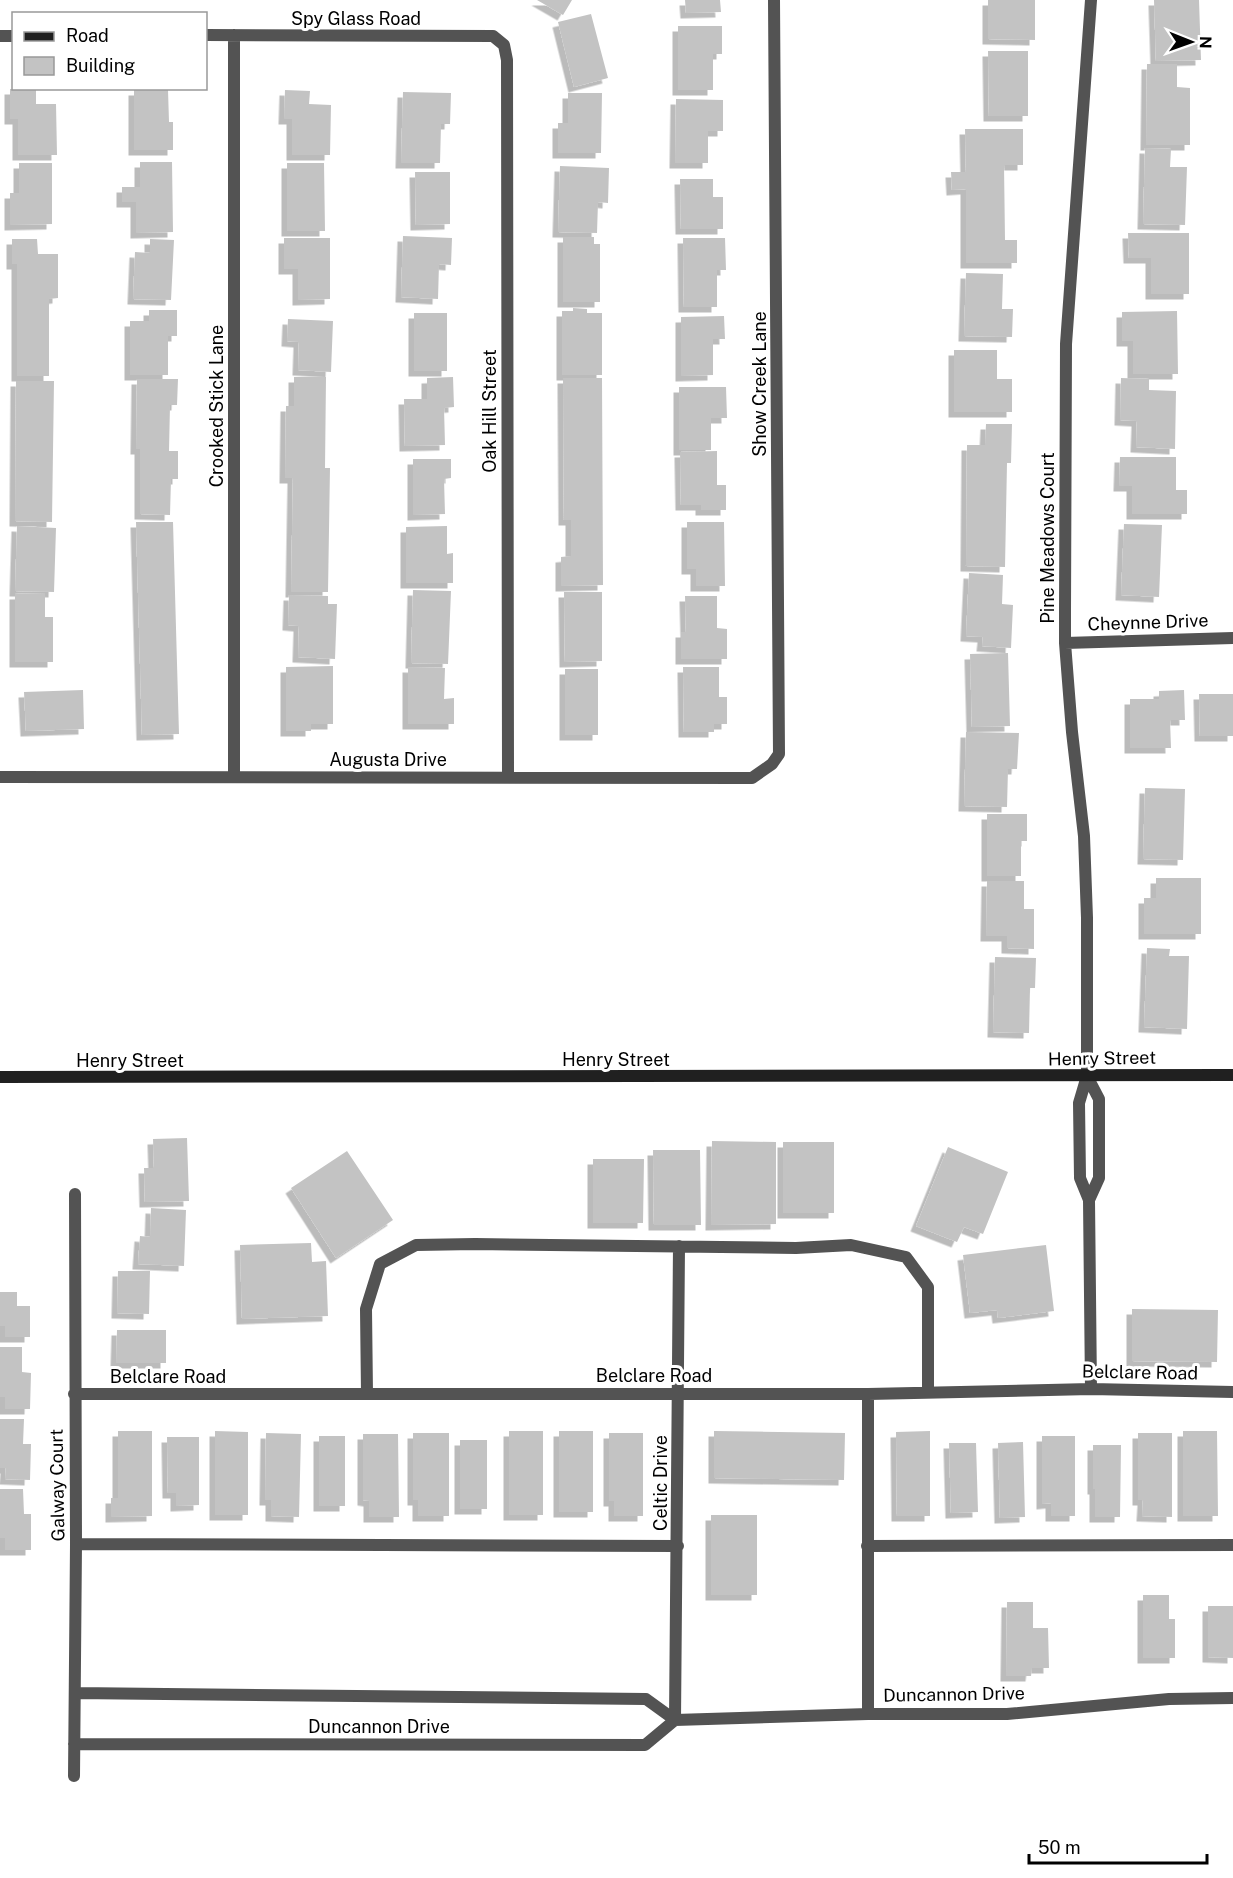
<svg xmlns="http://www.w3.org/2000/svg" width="1233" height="1878" viewBox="0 0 1233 1878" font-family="'Public Sans',sans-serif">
  <defs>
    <filter id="shadow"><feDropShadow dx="-5.5" dy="5.5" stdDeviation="0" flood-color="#0004"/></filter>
  </defs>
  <rect width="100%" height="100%" fill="#fff"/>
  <path fill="#c3c3c3" filter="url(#shadow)" d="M537,0H572L563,15Z
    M685,0H720L721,12L686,13Z
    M988,0H1035V40L988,39Z
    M1154,0H1199L1201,60L1156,61Z
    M591,14L608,78L574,87L558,22Z
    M678,26H722V54H713V90H678Z
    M988,51H1028V116H989Z
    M1147,64H1177V87L1190,88V145H1146Z
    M10,89H36V104H56L57,155H18V119H10Z
    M134,90H168L169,122H173V150H134Z
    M285,90L310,91L309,104L331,105L330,155H292V119H284Z
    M403,92L451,93L450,124H441L440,163H401Z
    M568,93H602L601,153H558V123H568Z
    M676,99L723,100V131H708V163H675Z
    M965,129H1023V165H1004L1005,240H1017V263H966V189L952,190L951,172H966Z
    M1145,148L1171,149L1170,167H1187L1185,225L1143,224Z
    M140,162H172L173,232L136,233V202H122V187H140Z
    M19,163H52V224L10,225V193H19Z
    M287,163H324L325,231H287Z
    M560,166L609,168L608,203L598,202L597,233L558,232Z
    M415,172H450V224L416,225Z
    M680,179H713V197H723V229H681Z
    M1128,233H1189V294H1151V258H1129Z
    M403,236L452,238L451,265L439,264L438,299L401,297Z
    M563,237H594V244H600V302H563Z
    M284,238H330V299L298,300V269H284Z
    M683,238H725L726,270H717V307H684Z
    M12,239H37L38,254H58V298L49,299V376H17V264H12Z
    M150,239L174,240L171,300L133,299L135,252L150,253Z
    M966,273L1003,274L1002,309H1013L1012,337L964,336Z
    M573,308L587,309V313H602V375H562V311H573Z
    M149,310H177V336H168V375H130V321H149Z
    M1177,311L1178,374H1133V341H1122V312Z
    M414,313H447V371H414Z
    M724,316L725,339H713V375L681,376V317Z
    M288,319L333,321L331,372L298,370L299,342L287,341Z
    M954,350H997V379H1012V412H954Z
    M294,377H326L325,468H330L328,592H291L293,478H285L286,406H294Z
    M453,377L454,407L444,408L445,445L405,446L404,399H427V378Z
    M563,378H602L603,585L561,586V557L571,556V520H564Z
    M1121,378L1149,379V390L1176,391L1175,449L1136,447L1137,421L1120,420Z
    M137,379H178L177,405H170L169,451H178V479H171L170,515L140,514V449H136Z
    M16,381H54L52,522L15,521Z
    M679,387H726L727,418H711V450H679Z
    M986,424H1012L1011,463H1007L1005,567L966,566L967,445H985Z
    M717,451V485H726V510H701V505H681L680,452Z
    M1120,457H1176V490H1187V514H1132V486H1119Z
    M413,459H451V478L444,479L445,514L413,515Z
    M136,522H173L179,734L142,735Z
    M687,522H724L725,586H696V569H687Z
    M1124,524L1162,525L1159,597L1121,595Z
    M17,526L56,528L54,592L15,591Z
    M447,526V554L453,553V583H406V527Z
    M969,573L1003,575L1002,604L1013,605L1011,648L982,646L983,637L966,636Z
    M413,590L451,591L448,664L411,663Z
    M564,592H602V661L565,662Z
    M45,593V617H53V662H15V594Z
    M289,595L328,596V604H337L335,659L298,657L299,626L288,625Z
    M685,596H717V628L727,629V659H681V632H686Z
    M1008,653L1010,726L972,727L970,654Z
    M333,666V724H311V731H286V667Z
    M408,667L445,668L444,699L454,698V724H408Z
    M683,667H719V697H727V724H714V732H684Z
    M565,669H598V735H565Z
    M83,690L84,729L26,731L24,692Z
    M1184,690L1185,720H1170L1171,748H1130V699H1159V691Z
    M1199,694H1233V736H1200Z
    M966,732L1019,733L1017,769H1008L1007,807L964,806Z
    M1145,788L1185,789L1183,860L1143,859Z
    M987,814H1027V841H1021V876H987Z
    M1156,878H1201V934H1144V898H1156Z
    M987,881H1024V909H1034V949L1007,948V936H986Z
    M1147,948L1170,949L1169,956H1189L1187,1029L1144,1027Z
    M995,957L1036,958L1035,988H1030L1029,1033L993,1032Z
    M187,1138L189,1201L145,1202L144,1168H154L153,1139Z
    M712,1141L776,1142V1224L711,1225Z
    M783,1142H834V1213H783Z
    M948,1147L1008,1172L983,1234L964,1227L957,1242L916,1226Z
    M653,1150H700L701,1225H654Z
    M347,1151L393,1220L336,1258L291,1188Z
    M593,1159H644L643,1223H593Z
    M151,1208L186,1210L184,1266L138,1264L140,1236L150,1237Z
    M311,1243L312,1262L326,1261L328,1316L242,1319L240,1245Z
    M1046,1245L1054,1311L998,1318L997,1310L970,1313L963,1255Z
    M118,1271H150L149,1314L117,1313Z
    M0,1292H17V1306H30V1337H5V1326H0Z
    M1132,1309L1218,1310L1217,1362L1132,1361Z
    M117,1330H166V1363H116Z
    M0,1347H22V1372L31,1373L30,1409H5V1397H0Z
    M0,1419H24L23,1444H31L30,1480L5,1479L6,1468H0Z
    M118,1431H152V1516L111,1517V1498H118Z
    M215,1431L248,1432V1515H215Z
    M509,1431H543V1515H509Z
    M559,1431H593V1512H559Z
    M714,1431L845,1433L844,1480L714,1478Z
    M930,1431V1516H897L896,1432Z
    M1183,1431H1217L1218,1516H1183Z
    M266,1433L301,1434L299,1517L271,1516V1500H265Z
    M413,1433H449V1516H418V1500H413Z
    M609,1433H643V1516H614V1501H609Z
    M1138,1433H1172V1517L1142,1516L1143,1500H1138Z
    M363,1434H398L399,1517H369V1501L363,1500Z
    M319,1436H345V1506H319Z
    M1042,1436H1075V1516H1051V1503L1042,1504Z
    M167,1437H199V1505L176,1506V1493H168Z
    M460,1440H487V1509H460Z
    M1023,1442L1025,1517L1000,1518L998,1443Z
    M949,1443H976L978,1512L951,1513Z
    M1093,1445H1121L1120,1517H1095V1489H1093Z
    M0,1489H23L24,1514H31V1550H5V1538H0Z
    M711,1515H757V1595H711Z
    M1143,1595H1169V1619H1175V1658H1143Z
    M1007,1602H1033V1628H1048L1049,1668H1032L1031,1676H1006Z
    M1208,1606H1233V1658L1208,1657Z"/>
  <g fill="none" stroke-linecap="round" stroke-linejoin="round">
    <path stroke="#535353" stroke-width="12" d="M1091,0L1066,344L1065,611V643L1072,732L1084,836L1087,918V1076L1079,1103L1080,1178L1089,1200L1091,1389
      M206,35L493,36L504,45L507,60L508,777
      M234,35V776
      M0,36H14
      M1065,643L1233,638
      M0,777L752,778L772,764L779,754L774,0
      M1087,1076L1099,1099V1178L1089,1200
      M74,1394H868L1091,1389L1233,1392
      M367,1394L366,1309L380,1264L416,1245L475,1244L796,1248L851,1245L906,1257L928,1287V1391
      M76,1544L678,1546
      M867,1546L1233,1545
      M75,1693L646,1699L675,1720L868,1714H1007L1169,1699L1233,1698
      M868,1714V1394
      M675,1720L679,1246
      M74,1744L645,1745L675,1720
      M74,1776L76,1544L75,1194"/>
    <path stroke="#202020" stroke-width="12" d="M0,1077L1233,1075"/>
  </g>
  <g text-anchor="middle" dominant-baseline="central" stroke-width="6" stroke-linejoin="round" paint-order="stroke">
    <g font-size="18" fill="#000" stroke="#fff">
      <text x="356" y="18">Spy Glass Road</text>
      <text transform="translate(759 384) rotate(-90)">Show Creek Lane</text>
      <text transform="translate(216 406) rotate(-90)">Crooked Stick Lane</text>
      <text transform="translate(489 411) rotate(-90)">Oak Hill Street</text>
      <text transform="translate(1047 538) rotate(-90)">Pine Meadows Court</text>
      <text transform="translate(1148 622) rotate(-2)">Cheynne Drive</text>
      <text x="388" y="759">Augusta Drive</text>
      <text transform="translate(1102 1058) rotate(-1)">Henry Street</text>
      <text x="616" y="1059">Henry Street</text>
      <text x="130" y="1060">Henry Street</text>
      <text transform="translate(1140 1372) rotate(1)">Belclare Road</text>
      <text x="654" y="1375">Belclare Road</text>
      <text x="168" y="1376">Belclare Road</text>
      <text transform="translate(660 1483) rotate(-90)">Celtic Drive</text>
      <text transform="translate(57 1485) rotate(-91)">Galway Court</text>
      <text transform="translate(954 1694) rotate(-1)">Duncannon Drive</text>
      <text x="379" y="1726">Duncannon Drive</text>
    </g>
  </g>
  <rect x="12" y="12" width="195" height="78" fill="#ffffff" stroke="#999999" stroke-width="1.5"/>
  <rect x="24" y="32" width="30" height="9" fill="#202020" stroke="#999999" stroke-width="1.5"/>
  <text x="66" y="42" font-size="18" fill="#000000">Road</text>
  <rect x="24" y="57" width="30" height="18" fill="#c3c3c3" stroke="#999999" stroke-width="1.5"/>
  <text x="66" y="72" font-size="18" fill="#000000">Building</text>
  <g transform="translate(1191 42) rotate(91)" stroke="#ffffff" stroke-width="4.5" paint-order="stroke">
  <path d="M0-4.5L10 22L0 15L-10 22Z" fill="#000000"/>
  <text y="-9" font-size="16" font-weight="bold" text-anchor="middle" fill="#000000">N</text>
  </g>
  <path d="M1029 1854v9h178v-9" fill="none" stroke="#000000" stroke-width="3"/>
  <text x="1038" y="1854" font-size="18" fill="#000000" stroke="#ffffff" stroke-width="4.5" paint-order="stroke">50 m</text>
</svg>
